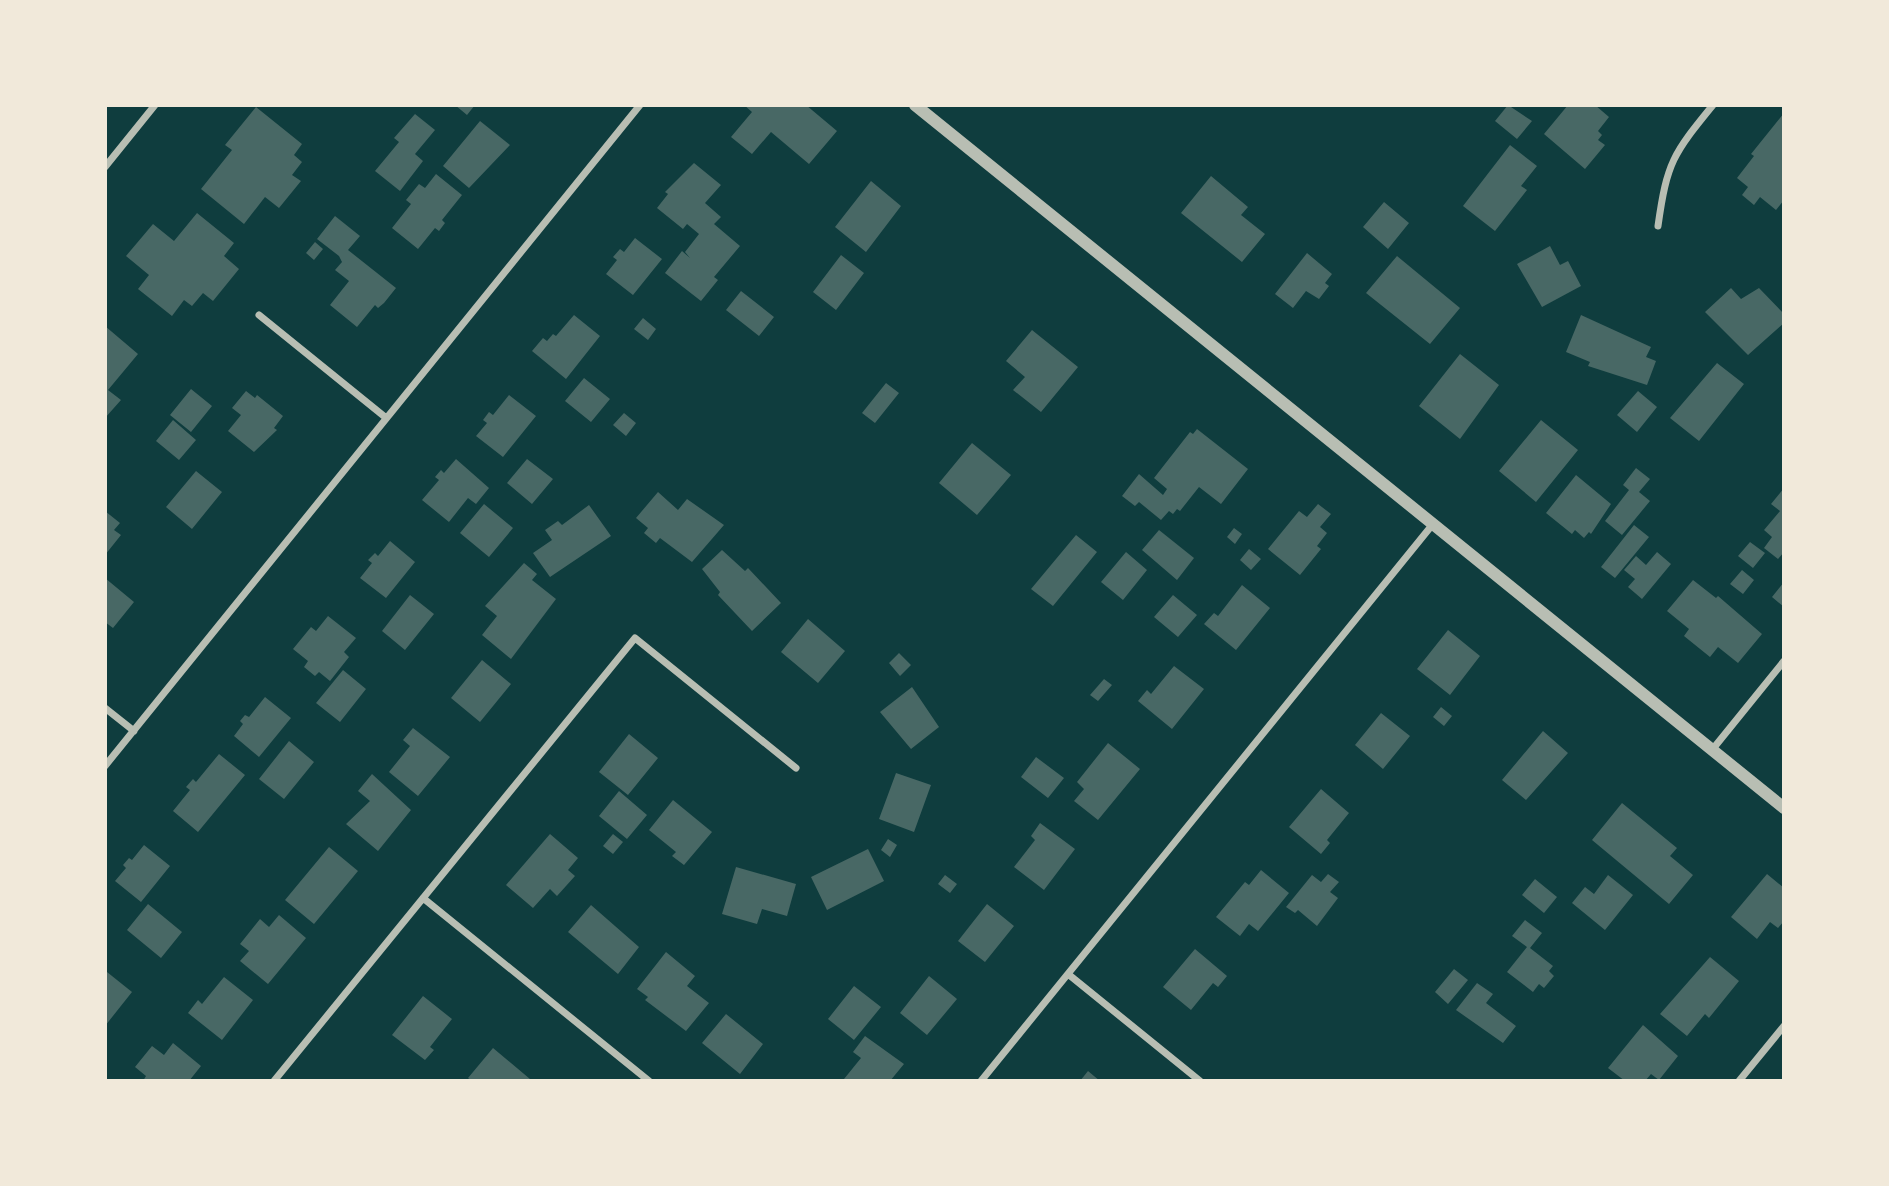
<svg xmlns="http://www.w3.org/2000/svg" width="1889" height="1186" viewBox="0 0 1889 1186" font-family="Karla,sans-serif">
  <rect width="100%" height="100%" fill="#0f3d3e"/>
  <path fill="#486865" d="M455,105H475L467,115Z
    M744,105H806L837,131L809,164L771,132L752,154L731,137L752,112Z
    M1508,105L1532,121L1517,139L1495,121Z
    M1568,105H1595L1609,117L1598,131L1602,135L1598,140L1605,145L1585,169L1544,134Z
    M256,107L302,144L294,155L302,162L292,175L301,181L279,208L265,197L244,224L201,189L232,150L225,145Z
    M1784,113V200L1776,210L1760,197L1754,205L1742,195L1748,187L1737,178L1754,156L1751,154Z
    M415,114L435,130L415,154L423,161L400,191L375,171L399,142L394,138Z
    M480,121L510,145L469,188L443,166Z
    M1510,145L1537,166L1521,186L1527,190L1495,231L1463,206Z
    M694,163L721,185L705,203L721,217L714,224L740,246L714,277L718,280L701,301L665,273L682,251L690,258L685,252L699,234L687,224L683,229L657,208L668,194L665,192Z
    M436,174L462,195L442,220L445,223L439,231L435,228L418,249L392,228L411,204L406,200L419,184L425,188Z
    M1211,176L1248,207L1241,215L1265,234L1242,262L1181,213Z
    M871,181L901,206L866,252L835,227Z
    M1384,202L1409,223L1388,249L1363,227Z
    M197,213L234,243L224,256L239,269L213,301L203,293L192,306L184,300L172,316L138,289L149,275L126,256L153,224L174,241Z
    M335,216L360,236L348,250L396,288L384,303L378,308L375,305L357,327L330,305L349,281L335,270L342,262L339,256L317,239Z
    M635,238L662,259L633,295L606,274L617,260L613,257L620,249L624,252Z
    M315,242L323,249L314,260L306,253Z
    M1550,246L1560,265L1568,261L1581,286L1542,307L1517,264Z
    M1307,253L1332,274L1325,283L1329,286L1319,299L1306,291L1293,308L1275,294Z
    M841,255L864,273L836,310L813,292Z
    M1397,256L1460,308L1430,344L1366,293Z
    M1731,288L1741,299L1759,288L1784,314V323L1748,355L1705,312Z
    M741,291L774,317L759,336L726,310Z
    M574,315L600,336L566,379L532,351L543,338L547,341L553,334L556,336Z
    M1581,315L1651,347L1646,357L1656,361L1647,385L1588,366L1590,362L1566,352Z
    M643,318L656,329L648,340L634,329Z
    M105,326L138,354L108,390L121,400L105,418Z
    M1032,330L1078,367L1041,412L1013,390L1025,377L1006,361Z
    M1460,354L1499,385L1460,439L1419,406Z
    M1717,363L1744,384L1699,441L1670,418Z
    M584,378L610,399L591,422L565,401Z
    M886,383L899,393L875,423L862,413Z
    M191,389L212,406L191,432L170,415Z
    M246,391L255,398L257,395L283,416L274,428L277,430L254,452L228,431L241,415L232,408Z
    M1638,391L1657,407L1637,432L1617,415Z
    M509,395L536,416L503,457L476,436L487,423L483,420L489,412L493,415Z
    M624,413L636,423L626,436L613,425Z
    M173,420L196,440L179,460L156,441Z
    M1541,420L1578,450L1536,502L1499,471Z
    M1197,429L1248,469L1221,504L1199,487L1180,511L1177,509L1173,514L1169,511L1161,520L1139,502L1135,506L1122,496L1139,474L1163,495L1167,489L1154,478L1190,432L1193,434Z
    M972,443L1011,475L977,515L939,483Z
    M456,459L489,488L476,504L468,498L449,522L422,500L439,480L435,477L441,470L444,473Z
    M527,459L553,479L532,504L507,483Z
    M1636,468L1650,479L1639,492L1650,501L1622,535L1605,521L1629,490L1623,485Z
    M196,471L222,492L192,529L166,507Z
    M1576,475L1611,504L1591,534L1589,532L1584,538L1575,530L1572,534L1546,513Z
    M1784,488V552L1778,559L1764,548L1772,537L1764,530L1780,511L1771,504Z
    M658,492L678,510L687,499L724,525L692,562L660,538L656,543L644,533L648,528L636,518Z
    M484,504L513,528L489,557L460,533Z
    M1318,504L1331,514L1320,527L1327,533L1317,546L1321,549L1300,575L1268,549L1299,511L1307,517Z
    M589,505L611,536L550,577L533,553L552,540L545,530L558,521L562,525Z
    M105,511L120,523L114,530L121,535L105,555Z
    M1634,525L1649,537L1615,578L1601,567Z
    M1234,528L1242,534L1235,544L1227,537Z
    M1159,530L1194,558L1177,580L1142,550Z
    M1076,535L1097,552L1053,606L1031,589Z
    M390,541L415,562L386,598L360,578L372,563L368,560L375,553L378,556Z
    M1750,542L1765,553L1753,568L1738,556Z
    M1249,549L1261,559L1251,570L1240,560Z
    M722,550L745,571L748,568L781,603L752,631L718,595L720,592L702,569Z
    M1126,552L1147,570L1123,600L1101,582Z
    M1657,552L1671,564L1642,599L1628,587L1635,579L1624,570L1636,556L1646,565Z
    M524,563L537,574L532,580L556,599L511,659L482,635L497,616L485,606Z
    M1742,570L1754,580L1743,594L1730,584Z
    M105,578L134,602L113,628L105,622Z
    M1693,580L1716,598L1718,596L1762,634L1738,663L1718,647L1710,657L1684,636L1689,629L1667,611Z
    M1784,582V607L1772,597Z
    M1242,585L1270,608L1236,650L1204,624L1214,613L1218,616Z
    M410,595L434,614L405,650L382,631Z
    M1173,595L1197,615L1178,637L1154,617Z
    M328,616L356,638L344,652L349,657L330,681L319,672L315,676L304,667L308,661L293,649L311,627L316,631Z
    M808,619L845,651L818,683L781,652Z
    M1448,630L1480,656L1450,695L1417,669Z
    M899,653L911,665L900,676L889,663Z
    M482,660L511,684L480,722L451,698Z
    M1174,666L1204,689L1172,729L1138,701L1147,690L1151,694Z
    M343,670L366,689L340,722L316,703Z
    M1104,679L1112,685L1098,701L1090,695Z
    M912,687L939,727L911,749L880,712Z
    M265,697L291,718L259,757L234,736L243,724L240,721L245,715L249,717Z
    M1441,707L1452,716L1444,726L1433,717Z
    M1381,713L1410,736L1383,769L1355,745Z
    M413,728L450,757L418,796L389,772L410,746L403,740Z
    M1543,731L1568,753L1526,800L1502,780Z
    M629,734L658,758L628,795L599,772Z
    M289,741L314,762L284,799L259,779Z
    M1108,743L1140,769L1098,820L1074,801L1084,789L1077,782Z
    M219,754L245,775L198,832L173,811L190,790L186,787L193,779L196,782Z
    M1036,757L1064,778L1048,798L1021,777Z
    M896,773L931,785L914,832L879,819Z
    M372,774L411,810L378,851L346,824L370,801L358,791Z
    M1321,789L1349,813L1327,840L1330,843L1321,854L1289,827Z
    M619,791L647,815L627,839L599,816Z
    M673,800L712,832L684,865L672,856L676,852L649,830Z
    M1622,803L1677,848L1670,856L1693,875L1669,904L1592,840Z
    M1040,823L1075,849L1044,890L1014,867L1035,840L1031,836Z
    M550,834L578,858L568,870L575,876L557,896L550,889L533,908L506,885Z
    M613,834L623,842L613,854L603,846Z
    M888,839L897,845L890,857L881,850Z
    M144,845L170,866L141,902L115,881L126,868L123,865L129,858L132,860Z
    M329,847L358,871L314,924L285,900Z
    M868,849L884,881L827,910L811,877Z
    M736,867L796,884L787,916L762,909L757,924L722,914Z
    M1261,870L1289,893L1258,931L1249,924L1240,936L1216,917L1245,882L1249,885Z
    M1328,874L1339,882L1330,892L1338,898L1317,926L1298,910L1295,913L1286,907L1312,875L1321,882Z
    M1767,874L1784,888V921L1778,928L1770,922L1757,939L1731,917Z
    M945,875L957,884L950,893L938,884Z
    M1608,875L1633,895L1605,930L1572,903L1585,887L1594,894Z
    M1535,879L1557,897L1544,913L1522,895Z
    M148,904L182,932L161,958L127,930Z
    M987,904L1014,926L985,962L958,941Z
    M591,905L639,947L618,974L568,932Z
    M279,915L306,938L268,984L240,961L249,951L240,944L260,919L269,927Z
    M1525,920L1542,933L1530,948L1553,966L1549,971L1554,976L1544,988L1539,984L1533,992L1507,972L1527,947L1512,936Z
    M1195,949L1227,976L1218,987L1213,983L1191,1010L1163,987Z
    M666,952L695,976L687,986L709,1003L686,1031L645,1000L648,997L637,989Z
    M1710,957L1739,981L1709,1018L1705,1014L1687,1036L1660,1014Z
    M1454,969L1468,980L1448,1004L1435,992Z
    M107,972L132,992L105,1026V974Z
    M929,976L957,999L927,1035L900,1013Z
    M224,977L253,1000L222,1040L188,1013L198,1000L202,1004Z
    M1477,983L1493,994L1486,1003L1516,1026L1503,1043L1456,1010Z
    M854,986L881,1007L854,1040L828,1019Z
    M423,996L452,1019L430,1047L434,1050L425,1060L392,1035Z
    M726,1014L763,1044L740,1074L702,1043Z
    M1643,1025L1678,1056L1659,1080L1651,1074L1645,1081H1625L1608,1068Z
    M865,1036L904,1064L890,1081L844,1079L861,1058L853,1052Z
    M173,1043L201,1066L189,1081H143L146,1076L135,1067L152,1046L164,1055Z
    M493,1048L530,1079L472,1081L468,1078Z
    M1088,1071L1100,1081H1080Z"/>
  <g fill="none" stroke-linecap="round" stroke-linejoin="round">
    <path stroke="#b8beb3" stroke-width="7" d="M105,167L155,105
      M1658,226C1667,162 1673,154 1713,105
      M259,315L385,417
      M105,708L134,731
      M1712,750L1784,661
      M105,766L640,105
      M423,898L649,1081
      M1068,974L1200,1081
      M274,1081L635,638L796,768
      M981,1081L1433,524
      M1739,1081L1784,1026"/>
    <path stroke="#b8beb3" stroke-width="12" d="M915,105L1784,808"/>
  </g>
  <rect width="1889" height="1186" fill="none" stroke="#f1e9da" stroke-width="214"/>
</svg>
